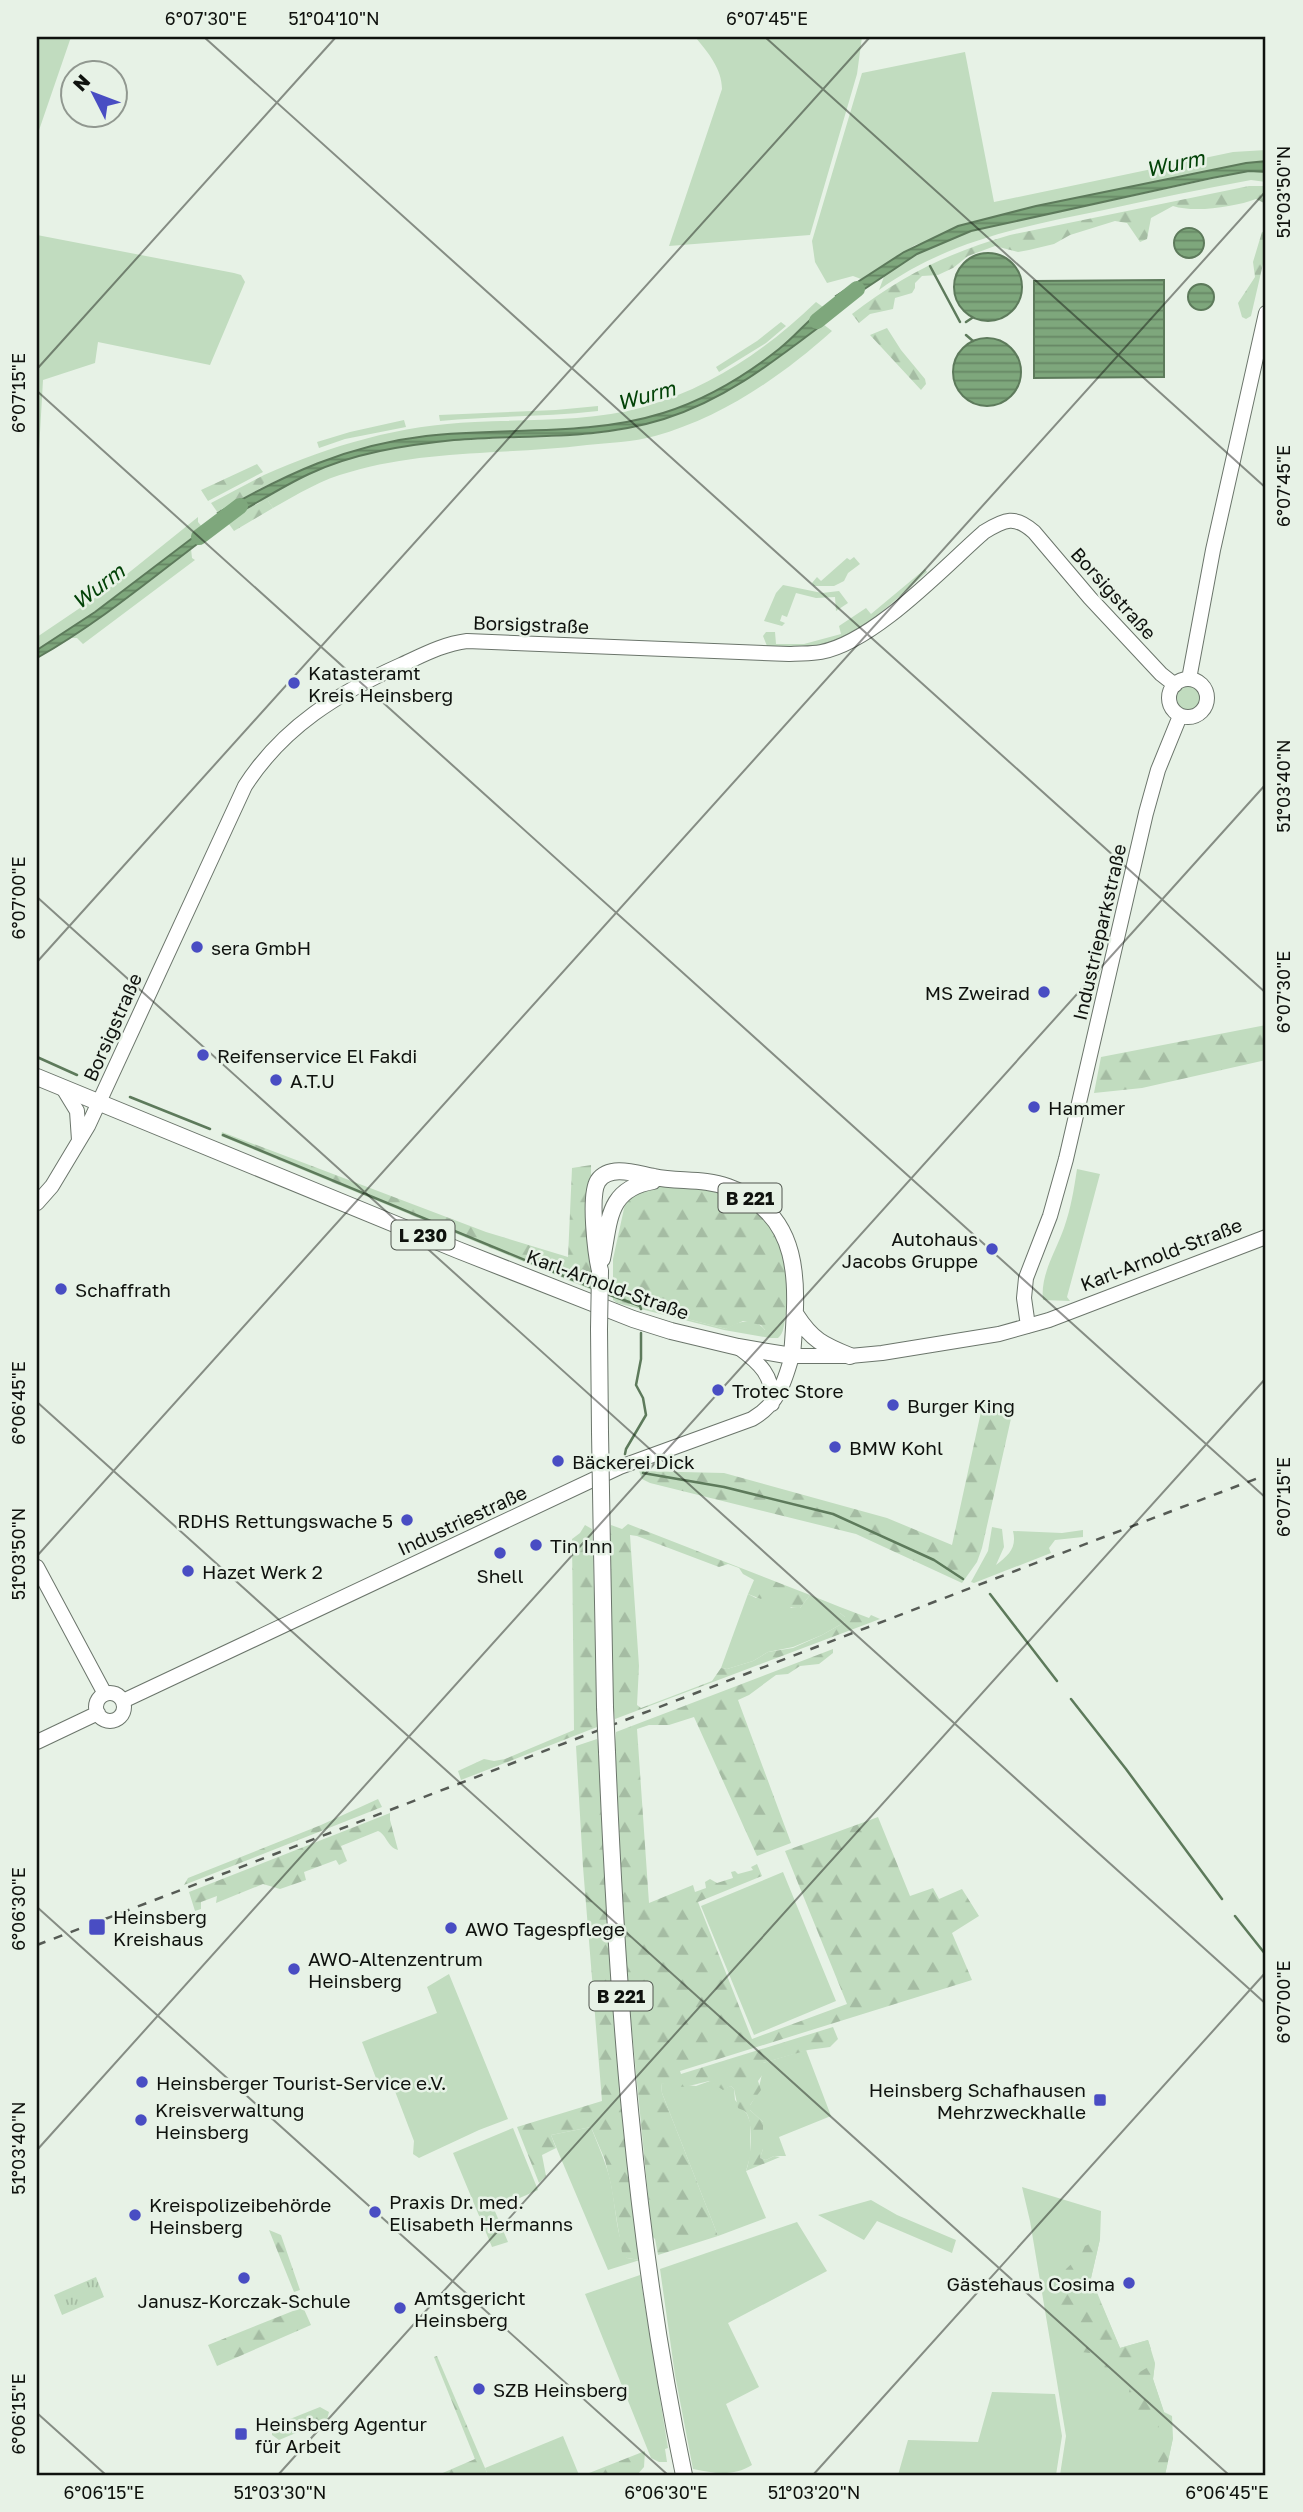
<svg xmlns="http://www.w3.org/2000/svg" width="1303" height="2512" viewBox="0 0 1303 2512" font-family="'Golos Text',sans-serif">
  <defs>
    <pattern id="forest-firs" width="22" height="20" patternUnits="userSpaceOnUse" patternTransform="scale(1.75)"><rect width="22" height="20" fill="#c1dcbf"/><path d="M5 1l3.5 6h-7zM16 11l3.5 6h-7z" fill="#a5bca3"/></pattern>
    <pattern id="park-tufts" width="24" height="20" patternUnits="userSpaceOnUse" patternTransform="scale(1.75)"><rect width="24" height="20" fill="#c1dcbf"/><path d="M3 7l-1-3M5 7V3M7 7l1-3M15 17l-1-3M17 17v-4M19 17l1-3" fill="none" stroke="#a5bca3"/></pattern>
    <pattern id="water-rules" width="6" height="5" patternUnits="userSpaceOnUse" patternTransform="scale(1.75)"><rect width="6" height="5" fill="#7ea77c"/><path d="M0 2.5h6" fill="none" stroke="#668764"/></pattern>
  </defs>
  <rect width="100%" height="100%" fill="#e7f2e6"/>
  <path fill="#c1dcbf" d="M37,37H71L37,136Z
    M695,37H862L857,74L810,235L669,246L722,89C722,69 708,52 695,37Z
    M965,52L994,202L1233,152L1266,150V161L1246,163L1036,206L915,245L861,279L853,276L827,283L815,262L812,241L862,73Z
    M1249,171L1266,172V182L1251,180C1202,189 1153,199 1104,210C1025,226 946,241 879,290L885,274L917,254L971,231Z
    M37,235L234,273L241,275L245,282L210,365L98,342L95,363L43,380L37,485Z
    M816,302L823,307C808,320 796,335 781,348C748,376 706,399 665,412C589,438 504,427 426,436C367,443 312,463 259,489L264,483V475C332,445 400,425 475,422C531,419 590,422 644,407C712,387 766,350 816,302Z
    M781,322L786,326L766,343L719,372L716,367L757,341Z
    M823,324L832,331C782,376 721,418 655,436C633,442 609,443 587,445C508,455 427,449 350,472C322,479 298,494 273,508L268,501L257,503C274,493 291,483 308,474C352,452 410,442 458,440C517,437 576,440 634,427C707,410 766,370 823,324Z
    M598,406V411C545,417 493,416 440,421L439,415L556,410Z
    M404,420L406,427L345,439L319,448L317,442L350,432Z
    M198,517V522L203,528L208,527L95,612L37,650V637L111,587Z
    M191,549L192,558L195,560L83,644L77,638H71Z
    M854,557L860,564L848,573L844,581L834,586H814L812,583L817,577L821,581L847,558L850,560Z
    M925,569L927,572C892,602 858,640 810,647C798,648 784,647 772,647L767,646L763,636L766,632H775L776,644H804L841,634L839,626L866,608L871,614Z
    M783,585L822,593L839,591L848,603L836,611L835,597L816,598L796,593L787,617L782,615L780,621L785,623L782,626L764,621L776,593Z
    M1174 699a14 14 0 1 1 28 0a14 14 0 1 1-28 0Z
    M1077,1169L1100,1174L1067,1297L1070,1301L1043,1300C1040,1275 1056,1251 1064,1228C1071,1208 1074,1189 1077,1169Z
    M613,1300L726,1329C738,1321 755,1317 765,1330L777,1326L785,1317C784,1325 784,1333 778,1338H770L724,1330L617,1303Z
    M992,1527L1002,1529L1004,1547L996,1565C1009,1555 1017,1548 1013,1531L1062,1533L1083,1530V1537L1055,1540L1049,1548L1051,1553L974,1583L971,1582L988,1551Z
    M772,1586L777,1588L791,1608H800L810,1595L840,1607V1613L845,1617V1622L822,1635L793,1647L768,1652L753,1661L727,1669L721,1668L748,1594L756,1598Z
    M783,1872L836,2001L754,2035L701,1906Z
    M449,1974L508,2119L479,2130L419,2158L413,2154L414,2141L393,2086L381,2091L362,2042L437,2013L427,1987Z
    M806,2050L831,2116L779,2137L786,2156H774L766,2160L760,2158L763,2149V2122L750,2110V2105C758,2096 763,2074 763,2063Z
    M710,2081L723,2089L731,2086L734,2089L735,2100L747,2114L750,2122V2157L746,2171L766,2218L718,2236L662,2093L661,2083L696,2086Z
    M591,2127C598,2146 607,2164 611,2184C616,2209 616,2234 627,2258L640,2260L608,2270L551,2135Z
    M513,2128L538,2190L494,2209L508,2242L492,2247L453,2153Z
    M1022,2187L1101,2211L1100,2239L1091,2278L1120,2348L1148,2340L1155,2363L1153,2379L1164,2412L1172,2416L1173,2438L1165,2475H1060L1066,2436L1030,2221Z
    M871,2200L897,2215L956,2240L952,2253L877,2221L864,2240L818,2215Z
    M797,2222L827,2271L728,2323L759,2387L726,2404L752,2465C733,2477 714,2473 693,2469L675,2375L660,2269Z
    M640,2275L668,2448L665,2449L667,2462H659L651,2458L585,2294Z
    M992,2392L1055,2394L1062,2436L1056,2475H898L908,2440L978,2442Z
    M563,2436L579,2475H488L485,2468Z"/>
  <path fill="url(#forest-firs)" d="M1249,186H1266V204L1256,199C1235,207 1194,213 1173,206L1151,218L1147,239L1140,242L1127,223L1115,221L1070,235L1054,244L1029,250L1018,252L995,246L968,256L953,268L938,275L922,276L915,283V288L912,293L895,298L893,309L870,314L859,323L852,314C901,276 950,252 1010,235Z
    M1266,231V251L1251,316L1246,319L1242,317L1238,303L1255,277L1253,262L1262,232Z
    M887,328L901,350L925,379L926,384L921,390L870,335Z
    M257,464L263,472L208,501L201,490Z
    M264,475V483L259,489L218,513L211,503Z
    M263,501H268L273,508L234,531L226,520Z
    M1266,1025V1060L1142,1088L1094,1093L1101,1057Z
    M222,1132L486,1232L568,1257L572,1168L591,1165L592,1290L221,1136Z
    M679,1186C709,1189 742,1194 765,1217C771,1223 778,1236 783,1244C789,1258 791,1300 786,1314C783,1322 774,1329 767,1332L761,1325L743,1321L726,1329L613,1300V1259L625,1204C635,1187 661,1186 679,1186Z
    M984,1398L1013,1406L1012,1414L982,1548L977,1562L962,1583L856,1534L650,1483L642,1479L639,1471L724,1473L887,1518L952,1545Z
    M628,1524L810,1595L800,1608C786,1609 778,1602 777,1588L772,1587L761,1599L748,1594L754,1580L743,1574L739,1568L728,1564L719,1567L637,1536L630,1535L639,1666L637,1705L641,1708L712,1681L721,1668L727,1669L753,1661L768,1652L793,1648L822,1635L845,1622V1617L840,1613V1607L869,1618L871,1615L880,1619L615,1719L613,1703L609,1550L611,1525L622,1529Z
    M585,1525L592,1529L593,1551L597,1727L461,1780L458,1771L484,1759L494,1761L505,1759L574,1730L572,1539L580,1533Z
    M833,1649V1653L819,1664L800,1666L788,1674L776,1675L749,1695L738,1700L791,1843L757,1856L694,1717L669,1725H649L637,1729L649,1903L693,1885L695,1892L706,1888L705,1882L710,1879L717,1883L733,1878L731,1872L735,1871L738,1874L753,1870L751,1867L757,1864L762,1876L698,1902L752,2039L847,2004L785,1851L878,1817L910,1896L933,1888L939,1899L962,1889L979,1916L952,1933L972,1980L680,2071L681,2074L833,2027L838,2039L830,2047L808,2050L763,2063V2074L758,2081L761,2090L750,2105V2110L763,2122V2149L760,2158L766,2160L774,2156L780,2157L746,2171C751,2160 753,2124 747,2114C745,2110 742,2110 738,2108L734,2089L731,2086L723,2090L709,2081C686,2086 686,2090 661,2083L662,2093L718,2236L658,2255L655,2239L652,2236L626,1970L615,1744L616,1732Z
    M597,1739L600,1752L640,2260L627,2258L622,2252L611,2185L605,2160L591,2127L551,2135L556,2148L542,2155L546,2176L539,2183L517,2127L602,2101L583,1867L576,1746Z
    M378,1799L382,1807L184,1885L188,1878L321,1825Z
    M390,1813V1820L398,1850C387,1847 387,1835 378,1831L341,1846L347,1861L339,1865L336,1860L304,1872L306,1880L280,1889L263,1884L216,1903L217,1896L201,1902V1909L195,1911L189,1892Z
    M269,2230L281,2235L300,2290L294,2292Z
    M1100,2239L1091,2278L1076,2283L1073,2289L1079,2294L1100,2301L1120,2348L1148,2340L1151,2349L1133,2356L1132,2367L1118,2369L1103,2367L1098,2354L1073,2351V2320L1065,2316L1058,2306L1057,2290L1066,2269L1081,2255L1085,2246Z
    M303,2307L311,2325L217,2366L208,2345Z
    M437,2356L488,2475H438L475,2459L434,2357Z
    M1155,2363L1153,2379L1164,2412L1156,2420L1162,2435L1173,2438L1165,2475H1156L1161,2443L1154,2442L1127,2400L1133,2376Z
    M320,2407L329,2412L327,2420L279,2440L272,2435V2428L275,2425Z
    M645,2451L644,2467L637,2475H584Z"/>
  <path fill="url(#park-tufts)" d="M96,2277L104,2297L62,2315L54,2295Z"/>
  <path fill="url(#water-rules)" stroke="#5d7a5b" stroke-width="2" d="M1266,161V172L1249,171L1212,178L971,231L917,254L842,304L836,296L904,252L958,226L1036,206L1246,163Z
    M1174 243a15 15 0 1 1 30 0a15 15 0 1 1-30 0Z
    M954 287a34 34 0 1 1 68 0a34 34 0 1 1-68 0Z
    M1164,280V377L1034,378V281Z
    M1188 297a13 13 0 1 1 26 0a13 13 0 1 1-26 0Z
    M830,303L835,311L831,318C778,358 728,399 664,419C593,441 525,434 454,440C406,445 353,453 309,474C281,487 254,505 226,520L218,513C285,474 348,445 426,436C504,427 587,437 663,413C704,400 745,376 779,349C797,335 811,316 830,303Z
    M953 372a34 34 0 1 1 68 0a34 34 0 1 1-68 0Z
    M212,523L217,529C158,573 101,622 37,658V650L95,612Z"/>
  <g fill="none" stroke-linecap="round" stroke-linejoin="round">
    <path stroke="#5d7a5b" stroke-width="2.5" d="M930,266L960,322
      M966,322L972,318
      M966,335L973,341
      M37,1057L77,1075
      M130,1097L210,1129
      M223,1135L595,1289
      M607,1294L640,1306L641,1309
      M625,1454L626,1449L646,1415L643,1398L636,1385L641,1359V1333
      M643,1473L724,1487L833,1514L934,1560L963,1579
      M990,1594L1057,1681
      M1071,1699L1126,1769L1222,1899
      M1235,1916L1266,1955"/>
    <path stroke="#7ea77c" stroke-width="16" d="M817,321L857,289
      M199,537L240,506"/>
    <defs>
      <path id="secondary" d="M1189,679L1213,550L1266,313
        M1169 698a19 19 0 1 1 38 0a19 19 0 1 1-38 0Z
        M63,1088L77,1111L79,1140
        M37,1203L52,1186L88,1126L245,786C283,727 338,693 401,665C423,655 443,644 467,641L789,654C800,653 811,654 821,652C874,642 943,568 984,532C1005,519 1015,515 1034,532L1090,598L1161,674L1175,685
        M1028,1326L1024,1298L1026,1278L1050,1216L1066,1159L1146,813L1158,770L1180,716
        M738,1347C760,1363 774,1376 772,1404
        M37,1567L105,1694
        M96 1707a14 14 0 1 1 28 0a14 14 0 1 1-28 0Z
        M123,1701L620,1467L752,1419C778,1404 784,1384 792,1356H850L882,1353L999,1334L1049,1320L1266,1237
        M37,1742L98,1713"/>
      <path id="primary" d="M37,1077L458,1250L633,1319L671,1331L738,1347L792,1356C797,1289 806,1215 728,1187C704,1178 678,1182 654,1177C637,1174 610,1164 598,1181C589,1195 596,1254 600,1271
        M602,1259C610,1220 607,1189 653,1181
        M796,1315C812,1340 823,1345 850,1356
        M599,1329L600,1432
        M602,1550L605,1707
        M607,1752C617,1994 634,2238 684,2475"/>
    </defs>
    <use href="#secondary" stroke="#6b756b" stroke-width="16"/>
    <use href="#primary" stroke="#6b756b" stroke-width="18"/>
    <use href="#secondary" stroke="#fff" stroke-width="14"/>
    <use href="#primary" stroke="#fff" stroke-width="16"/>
    <path stroke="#565b55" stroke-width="2.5" stroke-dasharray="9 9" stroke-linecap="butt" d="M37,1945L1266,1475"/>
    <defs>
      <path id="primary-bridge" d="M599,1329L600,1271
        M600,1432L602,1550
        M605,1707L607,1752"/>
    </defs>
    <use href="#primary-bridge" stroke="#6b756b" stroke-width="18" stroke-linecap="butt"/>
    <use href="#primary-bridge" stroke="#fff" stroke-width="16"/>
  </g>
  <path fill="none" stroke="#0f120e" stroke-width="2" stroke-opacity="0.45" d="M204,37L1266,993M765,37L1266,488M37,369L336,37M37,391L1266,1498M37,897L1266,2004M37,962L870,37M37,1402L1229,2475M37,1556L1266,191M37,1907L668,2475M37,2150L1266,784M37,2413L106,2475M278,2475L1266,1378M813,2475L1266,1972"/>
  <g fill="#494dc3" stroke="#e7f2e6" stroke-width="2.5">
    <circle cx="294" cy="683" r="7"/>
    <circle cx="197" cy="947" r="7"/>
    <circle cx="1044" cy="992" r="7"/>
    <circle cx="203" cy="1055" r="7"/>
    <circle cx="276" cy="1080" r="7"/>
    <circle cx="1034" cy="1107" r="7"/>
    <circle cx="992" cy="1249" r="7"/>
    <circle cx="61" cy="1289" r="7"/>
    <circle cx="718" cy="1390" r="7"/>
    <circle cx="893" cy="1405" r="7"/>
    <circle cx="835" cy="1447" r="7"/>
    <circle cx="558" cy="1461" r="7"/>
    <circle cx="407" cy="1520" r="7"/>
    <circle cx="536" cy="1545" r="7"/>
    <circle cx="500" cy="1553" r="7"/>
    <circle cx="188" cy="1571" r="7"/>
    <rect x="88" y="1918" width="18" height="18" rx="3.5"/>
    <circle cx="451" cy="1928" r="7"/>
    <circle cx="294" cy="1969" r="7"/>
    <circle cx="142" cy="2082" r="7"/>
    <rect x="1093" y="2093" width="14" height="14" rx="3.5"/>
    <circle cx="141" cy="2120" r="7"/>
    <circle cx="375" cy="2212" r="7"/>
    <circle cx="135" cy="2215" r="7"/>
    <circle cx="244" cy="2278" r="7"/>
    <circle cx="1129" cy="2283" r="7"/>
    <circle cx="400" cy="2308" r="7"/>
    <circle cx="479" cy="2389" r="7"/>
    <rect x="234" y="2427" width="14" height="14" rx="3.5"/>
  </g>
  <g text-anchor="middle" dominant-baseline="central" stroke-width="5" stroke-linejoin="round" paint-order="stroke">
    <g fill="#e7f2e6" stroke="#50554f" stroke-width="2">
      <rect x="718.5" y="1183.5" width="63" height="29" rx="5"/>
      <rect x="391.5" y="1220.5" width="63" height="29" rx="5"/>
      <rect x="589.5" y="1981.5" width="63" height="29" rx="5"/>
    </g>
    <g font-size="18" font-weight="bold" fill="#0f120e">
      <text x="750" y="1198">B 221</text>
      <text x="423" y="1235">L 230</text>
      <text x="621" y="1996">B 221</text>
    </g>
    <g font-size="19" fill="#0f120e" stroke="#e7f2e6">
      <text transform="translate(1114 593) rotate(48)">Borsigstraße</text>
      <text transform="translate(531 624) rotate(2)">Borsigstraße</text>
      <text transform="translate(1099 932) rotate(-77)">Industrieparkstraße</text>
      <text transform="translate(112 1027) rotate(-66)">Borsigstraße</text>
      <text transform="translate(1161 1254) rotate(-21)">Karl-Arnold-Straße</text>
      <text transform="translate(608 1284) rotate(20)">Karl-Arnold-Straße</text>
      <text transform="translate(462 1520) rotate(-25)">Industriestraße</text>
    </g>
    <g font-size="19" fill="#0f120e" stroke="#e7f2e6" text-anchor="start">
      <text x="308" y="672">Katasteramt<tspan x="308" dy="22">Kreis Heinsberg</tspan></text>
      <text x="211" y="947">sera GmbH</text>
      <text x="1030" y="992" text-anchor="end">MS Zweirad</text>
      <text x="217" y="1055">Reifenservice El Fakdi</text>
      <text x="290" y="1080">A.T.U</text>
      <text x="1048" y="1107">Hammer</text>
      <text x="978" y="1238" text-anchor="end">Autohaus<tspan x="978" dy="22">Jacobs Gruppe</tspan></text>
      <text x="75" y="1289">Schaffrath</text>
      <text x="732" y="1390">Trotec Store</text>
      <text x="907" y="1405">Burger King</text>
      <text x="849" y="1447">BMW Kohl</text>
      <text x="572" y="1461">Bäckerei Dick</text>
      <text x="393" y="1520" text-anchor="end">RDHS Rettungswache 5</text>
      <text x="550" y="1545">Tin Inn</text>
      <text x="202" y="1571">Hazet Werk 2</text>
      <text x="500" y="1575" text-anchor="middle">Shell</text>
      <text x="113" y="1916">Heinsberg<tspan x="113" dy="22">Kreishaus</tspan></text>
      <text x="465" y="1928">AWO Tagespflege</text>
      <text x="308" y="1958">AWO-Altenzentrum<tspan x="308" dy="22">Heinsberg</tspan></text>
      <text x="156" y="2082">Heinsberger Tourist-Service e.V.</text>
      <text x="1086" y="2089" text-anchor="end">Heinsberg Schafhausen<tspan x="1086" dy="22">Mehrzweckhalle</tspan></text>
      <text x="155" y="2109">Kreisverwaltung<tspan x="155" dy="22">Heinsberg</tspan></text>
      <text x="389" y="2201">Praxis Dr. med.<tspan x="389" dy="22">Elisabeth Hermanns</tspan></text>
      <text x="149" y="2204">Kreispolizeibehörde<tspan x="149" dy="22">Heinsberg</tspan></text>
      <text x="1115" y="2283" text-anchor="end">Gästehaus Cosima</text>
      <text x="414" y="2297">Amtsgericht<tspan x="414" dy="22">Heinsberg</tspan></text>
      <text x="244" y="2300" text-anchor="middle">Janusz-Korczak-Schule</text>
      <text x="493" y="2389">SZB Heinsberg</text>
      <text x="255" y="2423">Heinsberg Agentur<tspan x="255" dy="22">für Arbeit</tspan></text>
    </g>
    <g font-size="21" font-style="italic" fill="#024207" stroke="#e7f2e6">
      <text transform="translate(1175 163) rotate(-12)">Wurm</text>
      <text transform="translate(646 395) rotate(-15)">Wurm</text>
      <text transform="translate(98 586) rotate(-37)">Wurm</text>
    </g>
  </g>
  <rect width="1303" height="2512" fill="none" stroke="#e7f2e6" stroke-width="77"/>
  <g transform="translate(94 94) rotate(312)"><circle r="33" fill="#e7f2e6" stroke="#919890" stroke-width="2"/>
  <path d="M0-5L12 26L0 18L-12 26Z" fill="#494dc3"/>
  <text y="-10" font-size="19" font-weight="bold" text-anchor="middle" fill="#0f120e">N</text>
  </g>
  <rect x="38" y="38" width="1226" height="2436" fill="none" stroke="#0f120e" stroke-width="2.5"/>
  <g font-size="18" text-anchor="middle" fill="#0f120e">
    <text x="206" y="25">6°07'30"E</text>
    <text x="334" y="25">51°04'10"N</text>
    <text x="767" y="25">6°07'45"E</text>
    <text transform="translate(1284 192) rotate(-90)" y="6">51°03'50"N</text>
    <text transform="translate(19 393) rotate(-90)" y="6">6°07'15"E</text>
    <text transform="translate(1284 486) rotate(-90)" y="6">6°07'45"E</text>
    <text transform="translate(1284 786) rotate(-90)" y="6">51°03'40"N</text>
    <text transform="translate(19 898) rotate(-90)" y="6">6°07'00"E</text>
    <text transform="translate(1284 992) rotate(-90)" y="6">6°07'30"E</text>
    <text transform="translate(19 1403) rotate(-90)" y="6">6°06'45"E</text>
    <text transform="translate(1284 1497) rotate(-90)" y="6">6°07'15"E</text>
    <text transform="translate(19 1554) rotate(-90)" y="6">51°03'50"N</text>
    <text transform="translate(19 1909) rotate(-90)" y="6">6°06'30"E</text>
    <text transform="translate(1284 2002) rotate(-90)" y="6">6°07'00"E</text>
    <text transform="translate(19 2148) rotate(-90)" y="6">51°03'40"N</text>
    <text transform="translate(19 2414) rotate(-90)" y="6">6°06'15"E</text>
    <text x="104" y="2499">6°06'15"E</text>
    <text x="280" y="2499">51°03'30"N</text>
    <text x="666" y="2499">6°06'30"E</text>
    <text x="814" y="2499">51°03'20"N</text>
    <text x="1227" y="2499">6°06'45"E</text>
  </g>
</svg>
